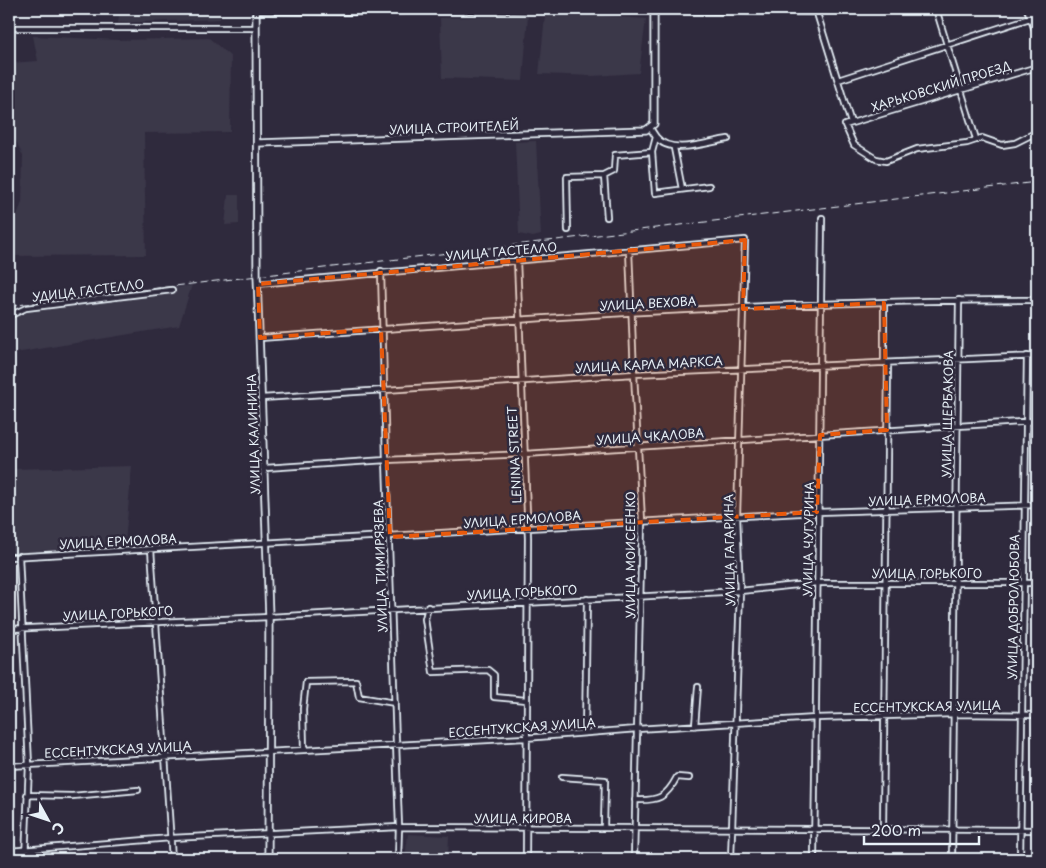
<svg xmlns="http://www.w3.org/2000/svg" width="1046" height="868" viewBox="0 0 1046 868" font-family="'Playpen Sans',sans-serif">
  <rect width="100%" height="100%" fill="#2f2a3d"/>
  <filter id="ink" filterUnits="userSpaceOnUse"><feTurbulence type="fractalNoise" baseFrequency=".02" numOctaves="2"/><feDisplacementMap in="SourceGraphic" scale="10" xChannelSelector="R" yChannelSelector="G"/><feConvolveMatrix kernelMatrix="1 2 1 2 8 2 1 2 1" color-interpolation-filters="sRGB"/></filter>
  <g filter="url(#ink)">
    <path fill="#3b3749" d="M120,9H220V19L118,23Z
      M528,15L523,81L442,78L440,18Z
      M592,15L646,19L639,73L593,76L539,74L545,16Z
      M33,36L119,40L209,38L231,57L230,132L144,133L146,255L9,256V237L22,202L23,156L9,127V63L38,61Z
      M536,141L541,235L533,237L519,234L515,142Z
      M228,195H239V224L225,225Z
      M192,285L179,326L9,354V314Z
      M132,466L125,543L9,554V469Z
      M408,834L449,836L448,859H405Z"/>
    <g fill="none" stroke-linecap="round" stroke-linejoin="round">
      <defs>
        <path id="minor" d="M936,9L976,139
          M1027,9L1037,35
          M654,10L816,12L826,9
          M816,10L851,123
          M256,11L346,12L534,9
          M9,28H256
          M1037,67L845,125L854,145L876,159L886,161L917,149L967,143L982,138L1002,145L1015,143L1037,132
          M838,80L1030,18
          M650,128L656,137L652,152L655,193L709,186
          M656,137C671,156 707,142 728,139
          M674,148L682,189
          M607,217L604,176L614,171L615,155L652,152
          M568,230L567,177L604,176
          M629,250L634,374L642,521L634,859
          M517,260L528,538L526,859
          M381,271L386,460L399,827L398,859
          M258,284L745,240L737,516L740,591L731,859
          M9,316L26,308L172,290
          M260,338C517,319 779,300 1037,300
          M884,363V303
          M262,398L634,374L1037,356
          M265,468L386,460L525,454L1037,421
          M151,549L172,859
          M19,556L29,765L25,859
          M9,557L817,512L1037,505
          M428,607L425,619L433,672L488,670L494,675V697L526,700
          M9,629L269,617L740,591L817,583H1037
          M695,726L698,687
          M585,733L587,599
          M304,750L303,709L306,682L356,681L359,697L395,703
          M9,766L525,738L637,729L816,718L954,714L1037,715
          M562,777L605,780L604,828
          M27,795L72,796L138,790
          M635,800C658,801 666,798 677,777L689,778
          M883,829L888,363
          M9,851L171,838L399,827L1037,830
          M814,859L822,218
          M952,859L959,300
          M1020,859L1027,356"/>
        <path id="major" d="M256,9L257,275L269,617L268,859
          M258,143L646,130L654,124V9"/>
      </defs>
      <use href="#minor" stroke="#e8f1f8" stroke-width="8"/>
      <use href="#major" stroke="#e8f1f8" stroke-width="9"/>
      <use href="#minor" stroke="#2f2a3d" stroke-width="4.5"/>
      <use href="#major" stroke="#2f2a3d" stroke-width="5.5"/>
      <path stroke="#e8f1f8" stroke-width="1" stroke-dasharray="8 4" stroke-linecap="butt" d="M9,306L1037,182"/>
    </g>
  </g>
  <path fill="#e8590c" fill-opacity="0.2" stroke="#e8590c" stroke-width="4" stroke-dasharray="10 6" stroke-linejoin="round" d="M745,240L743,309L884,303L887,430L820,435L817,512L390,537L381,329L260,338L258,284Z"/>
  <g text-anchor="middle" dominant-baseline="central" stroke-width="5" stroke-linejoin="round" paint-order="stroke">
    <g font-size="12" fill="#e8f1f8" stroke="#2f2a3d">
      <text transform="translate(941 86) rotate(-17)">ХАРЬКОВСКИЙ ПРОЕЗД</text>
      <text transform="translate(454 127) rotate(-2)">УЛИЦА СТРОИТЕЛЕЙ</text>
      <text transform="translate(501 251) rotate(-5)">УЛИЦА ГАСТЕЛЛО</text>
      <text transform="translate(88 290) rotate(-7)">УДИЦА ГАСТЕЛЛО</text>
      <text transform="translate(648 303) rotate(-3)">УЛИЦА ВЕХОВА</text>
      <text transform="translate(649 364) rotate(-3)">УЛИЦА КАРЛА МАРКСА</text>
      <text transform="translate(947 414) rotate(-89)">УЛИЦА ЩЕРБАКОВА</text>
      <text transform="translate(253 434) rotate(-92)">УЛИЦА КАЛИНИНА</text>
      <text transform="translate(650 436) rotate(-4)">УЛИЦА ЧКАЛОВА</text>
      <text transform="translate(514 455) rotate(-93)">LENINA STREET</text>
      <text transform="translate(927 499) rotate(-2)">УЛИЦА ЕРМОЛОВА</text>
      <text transform="translate(522 519) rotate(-4)">УЛИЦА ЕРМОЛОВА</text>
      <text transform="translate(808 539) rotate(-89)">УЛИЦА ЧУГУРИНА</text>
      <text transform="translate(118 541) rotate(-3)">УЛИЦА ЕРМОЛОВА</text>
      <text transform="translate(729 550) rotate(-91)">УЛИЦА ГАГАРИНА</text>
      <text transform="translate(630 555) rotate(-90)">УЛИЦА МОИСЕЕНКО</text>
      <text transform="translate(380 566) rotate(-92)">УЛИЦА ТИМИРЯЗЕВА</text>
      <text x="927" y="573">УЛИЦА ГОРЬКОГО</text>
      <text transform="translate(522 592) rotate(-3)">УЛИЦА ГОРЬКОГО</text>
      <text transform="translate(1013 607) rotate(-89)">УЛИЦА ДОБРОЛЮБОВА</text>
      <text transform="translate(118 613) rotate(-3)">УЛИЦА ГОРЬКОГО</text>
      <text transform="translate(927 706) rotate(-1)">ЕССЕНТУКСКАЯ УЛИЦА</text>
      <text transform="translate(522 727) rotate(-4)">ЕССЕНТУКСКАЯ УЛИЦА</text>
      <text transform="translate(118 749) rotate(-3)">ЕССЕНТУКСКАЯ УЛИЦА</text>
      <text x="523" y="818">УЛИЦА КИРОВА</text>
    </g>
  </g>
  <rect width="1046" height="868" fill="none" stroke="#2f2a3d" stroke-width="30"/>
  <rect x="15" y="15" width="1016" height="838" fill="none" stroke="#e8f1f8" stroke-width="2" filter="url(#ink)"/>
  <g transform="translate(48 820) rotate(130)" stroke="#2f2a3d" stroke-width="4" paint-order="stroke">
  <path d="M0-4L9 19L0 12L-9 19Z" fill="#e8f1f8"/>
  <text y="-8" font-size="14" font-weight="bold" text-anchor="middle" fill="#e8f1f8">С</text>
  </g>
  <path d="M864 836v8h115v-8" fill="none" stroke="#e8f1f8" stroke-width="2.5"/>
  <text x="871" y="836" font-size="15" fill="#e8f1f8" stroke="#2f2a3d" stroke-width="4" paint-order="stroke">200 m</text>
</svg>
